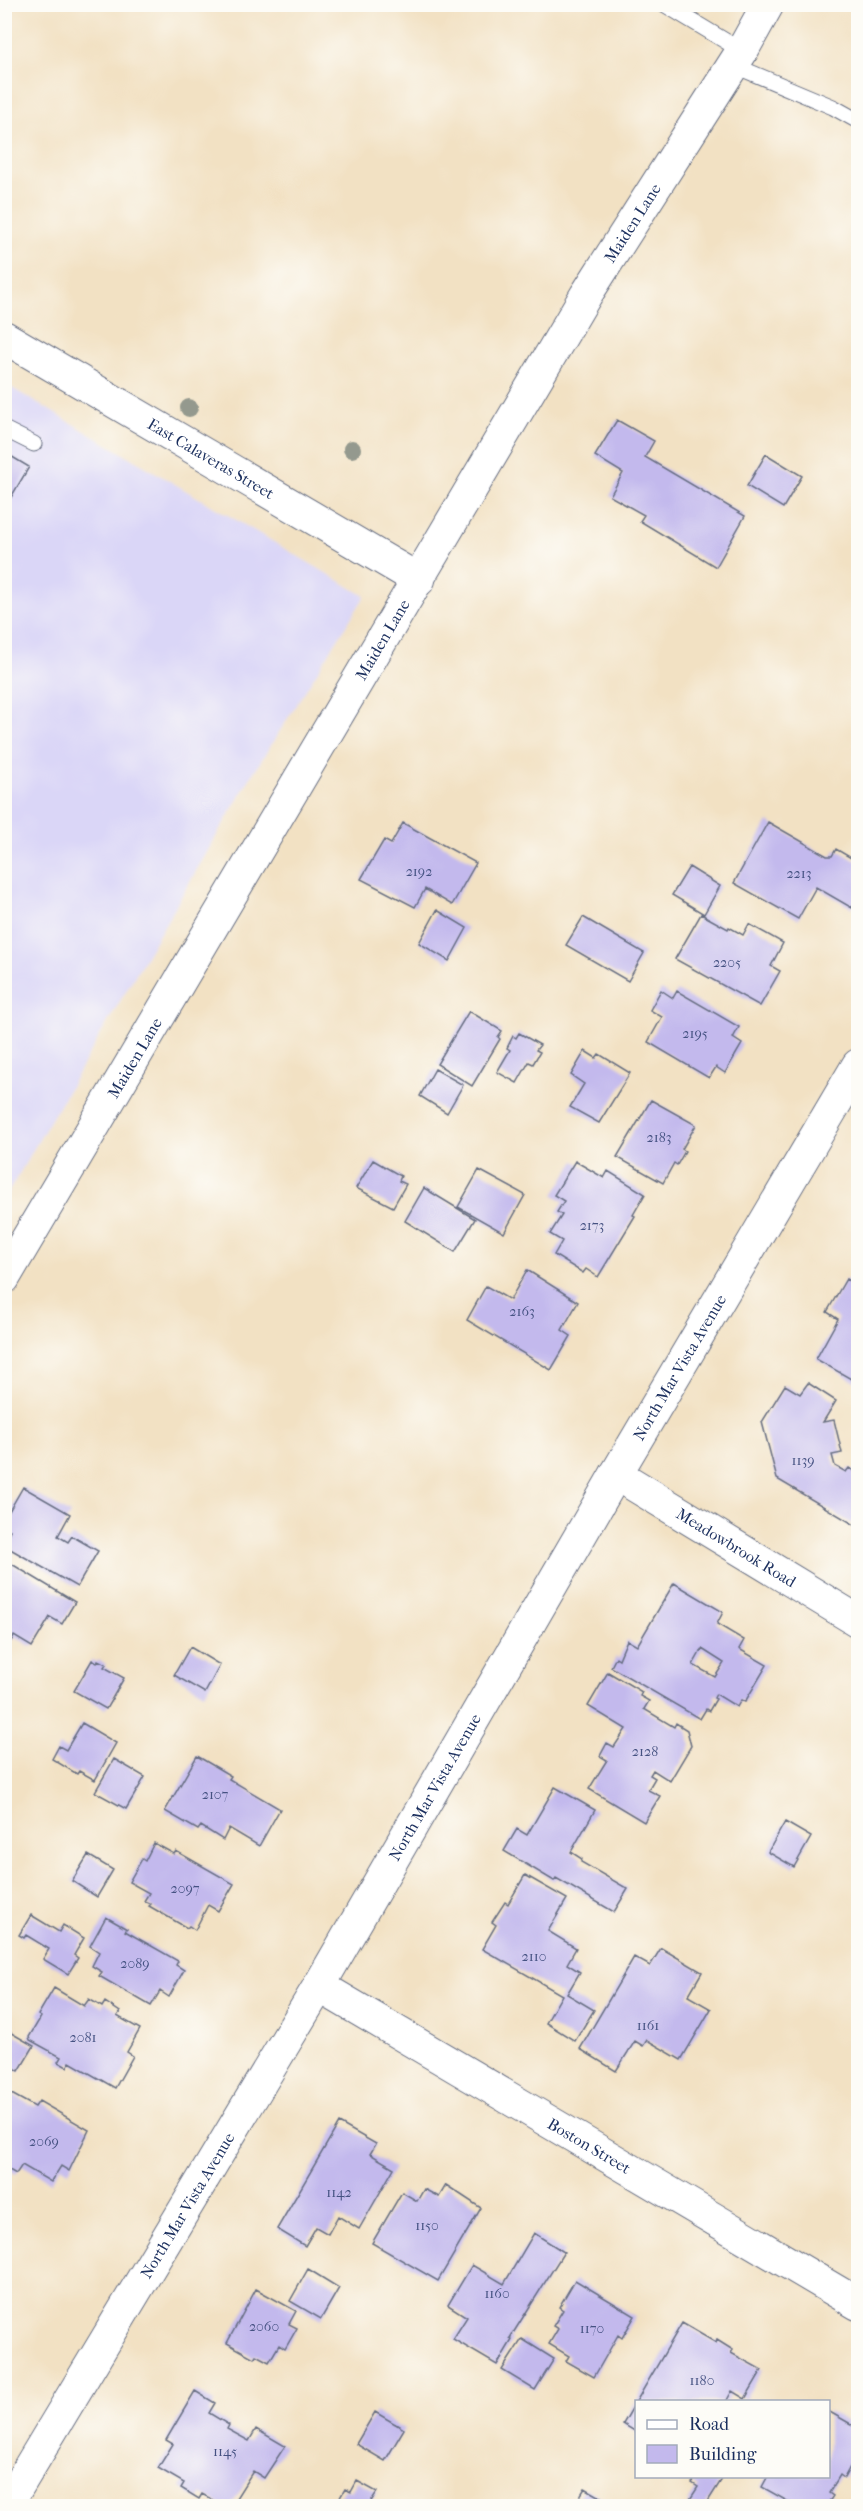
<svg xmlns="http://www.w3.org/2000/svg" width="863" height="2511" viewBox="0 0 863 2511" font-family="'IM FELL French Canon',serif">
  <rect width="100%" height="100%" fill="#fdfcf7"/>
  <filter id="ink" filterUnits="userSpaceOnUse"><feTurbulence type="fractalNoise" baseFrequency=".0167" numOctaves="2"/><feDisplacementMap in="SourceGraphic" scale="12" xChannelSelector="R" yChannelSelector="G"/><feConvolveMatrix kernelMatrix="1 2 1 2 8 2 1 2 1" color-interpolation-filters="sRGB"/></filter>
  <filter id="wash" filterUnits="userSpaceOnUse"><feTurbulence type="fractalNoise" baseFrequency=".008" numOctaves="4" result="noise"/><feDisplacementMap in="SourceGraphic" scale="24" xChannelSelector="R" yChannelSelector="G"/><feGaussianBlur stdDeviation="1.35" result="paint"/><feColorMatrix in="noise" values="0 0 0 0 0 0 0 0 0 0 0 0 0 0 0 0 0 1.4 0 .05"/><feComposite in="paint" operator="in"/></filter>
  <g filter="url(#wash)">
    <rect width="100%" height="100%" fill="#f2e1c3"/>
    <path fill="#dad6f7" d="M5,384L365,596L252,775L5,1198Z"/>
    <g id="blocks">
      <path fill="#c3b9ed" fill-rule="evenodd" d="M617,420L654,441L645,457L745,516L716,567L640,521L644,515L610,496L623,473L595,456Z
        M4,452L29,467L4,509Z
        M766,454L802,476L783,508L747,486Z
        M768,822L827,856H832L836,849L858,862V896L852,908L816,887L798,919L734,883Z
        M403,823L476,863L452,905L425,889L415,907L361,879L384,840L391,844Z
        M689,867L720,886L704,914L672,895Z
        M437,910L467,928L449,961L419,943Z
        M701,914L728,929L729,927L743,935L749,924L783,943L771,966L780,971L760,1006L675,959Z
        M583,917L644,953L628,981L566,945Z
        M661,990L673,998L677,991L739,1027L733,1038L742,1044L725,1073L716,1067L709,1078L648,1042L662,1017L650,1010Z
        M469,1011L502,1031L498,1037L500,1039L472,1086L437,1064Z
        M519,1033L540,1045L536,1050L540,1052L533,1064L529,1062L517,1083L497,1072L510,1050L507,1048L513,1036L516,1038Z
        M585,1051L596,1058L599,1054L630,1073L599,1123L570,1107L584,1084L571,1075Z
        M435,1069L463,1085L447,1113L420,1096Z
        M651,1100L696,1125L682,1149L685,1151L677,1165L674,1163L663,1183L617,1157Z
        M373,1160L401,1176L399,1181L406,1184L393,1207L356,1188Z
        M575,1161L604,1178L608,1171L645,1194L633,1215L635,1216L598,1277L586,1269L583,1273L554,1255L562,1241L550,1234L562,1215L557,1212L564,1201L554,1195Z
        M479,1170L525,1195L504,1233L458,1207Z
        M424,1188L475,1219L455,1252L405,1221Z
        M527,1270L578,1302L562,1330L571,1336L551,1370L467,1320L486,1286L510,1300Z
        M846,1279L858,1286V1383L816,1359L838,1319L827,1312Z
        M808,1383L836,1401L823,1422L834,1420L842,1453L832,1455L835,1466L846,1472L849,1468L858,1473V1527L777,1479L762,1422L785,1385L800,1394Z
        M23,1487L70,1514L58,1536L68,1542L72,1536L98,1551L77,1587L5,1546V1540L10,1530L4,1526V1520Z
        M5,1560L75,1602L62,1624L50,1617L32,1647L14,1636L11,1641L5,1637Z
        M674,1583L723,1612L717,1624L744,1640L739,1649L767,1665L745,1702L741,1700L737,1707L716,1694L714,1698L716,1699L709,1711L706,1709L700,1719L611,1667L616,1657L619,1659L627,1640L637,1646ZM702,1649L724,1663L715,1677L693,1665Z
        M190,1647L220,1665L205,1693L174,1675Z
        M92,1660L97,1663L98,1660L106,1664L104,1667L124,1678L106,1709L74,1691Z
        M608,1672L642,1692L640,1696L649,1701L644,1709L674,1727L676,1723L687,1730L691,1746L670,1781L653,1770L650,1775L655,1778L648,1790L660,1796L644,1822L589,1789L607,1760L600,1756L607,1743L614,1747L626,1729L588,1706Z
        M82,1723L116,1743L95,1780L79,1771L77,1774L52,1759L59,1746L66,1750Z
        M197,1756L231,1776L229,1779L280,1809L259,1846L229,1828L223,1840L201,1826L198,1830L165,1811Z
        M114,1759L145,1777L126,1809L95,1792Z
        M555,1787L595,1810L571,1852L582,1859L581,1862L628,1889L614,1912L556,1878L554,1881L504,1851L517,1829L527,1835Z
        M785,1822L811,1837L794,1867L768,1852Z
        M154,1843L174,1854L176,1851L234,1884L218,1911L208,1905L195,1930L189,1926L187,1928L149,1906L151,1904L144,1901L149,1893L129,1882L142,1859L145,1861Z
        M88,1855L113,1870L97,1897L72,1881Z
        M525,1875L567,1899L548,1931L576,1948L567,1964L580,1972L567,1994L594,2010L575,2041L546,2023L562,1995L482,1949L496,1925L492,1922L505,1902L508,1904Z
        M31,1915L59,1932L63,1925L84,1938L74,1955L78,1958L68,1974L43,1959L49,1949L26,1935L24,1938L19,1935Z
        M106,1917L127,1929L125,1931L178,1961L176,1965L184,1970L169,1997L160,1991L151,2006L99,1976L102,1972L92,1966L99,1952L90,1946Z
        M661,1948L702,1972L688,1996L711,2009L681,2060L647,2040L643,2046L635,2041L616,2071L580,2049L634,1957L650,1966Z
        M54,1988L84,2006L89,1999L102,2007L105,2002L120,2012L117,2016L140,2029L127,2052L133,2056L115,2088L70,2062L67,2067L58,2062L61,2057L30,2040L29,2037L41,2017L38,2015Z
        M6,2030L34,2046L19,2071L4,2062Z
        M6,2091L35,2107L39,2101L89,2130L69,2171L61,2166L51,2182L22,2165L16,2174L4,2167Z
        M339,2123L376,2144L370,2154L394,2168L359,2229L338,2216L328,2234L316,2227L305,2246L277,2229Z
        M446,2185L481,2208L438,2281L372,2243L402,2192L417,2201L424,2189L439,2197Z
        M534,2233L564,2252L510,2338L512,2340L497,2365L453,2339L467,2317L448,2305L472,2265L504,2284Z
        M308,2269L339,2288L321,2319L290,2301Z
        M575,2280L635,2316L622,2338L618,2335L594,2377L566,2361L569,2356L549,2344L558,2329L553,2326L563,2310L559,2307Z
        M256,2289L296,2311L289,2324L297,2328L285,2349L279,2345L269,2362L256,2355L254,2358L227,2343Z
        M682,2323L716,2343L717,2340L733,2350L731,2353L762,2370L745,2399L732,2391L726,2402H636V2432L623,2424Z
        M522,2339L554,2359L535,2390L502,2370Z
        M195,2391L215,2403L209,2413L229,2425L227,2429L249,2441L256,2429L285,2446L264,2478L253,2471L231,2506H224L202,2494L199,2499L181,2488L184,2483L158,2468L173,2444L166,2440Z
        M828,2411L858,2428V2472L850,2467L844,2478L840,2475L829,2493L833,2496L826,2506H796L762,2487L768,2476H828Z
        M375,2412L404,2429L385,2461L356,2444Z
        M697,2476H724L705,2506H692L687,2504L698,2487L692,2483Z
        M357,2481L377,2492L368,2506H335L345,2489L351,2492Z
        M585,2488L606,2500L602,2506H574Z"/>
    </g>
  </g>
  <g filter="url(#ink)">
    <use href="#blocks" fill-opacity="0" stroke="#666d81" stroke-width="1.5"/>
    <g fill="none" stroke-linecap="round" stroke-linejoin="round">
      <defs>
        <path id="lane" d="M664,4L742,51
          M733,65L833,107L858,121
          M4,429L34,444"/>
        <g id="street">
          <path id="s1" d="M4,337L419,580"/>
          <path id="s2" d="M4,1278L586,295L742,51L768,4"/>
          <path id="s3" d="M616,1474L858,1621"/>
          <path id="s4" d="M319,1986L858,2304"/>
          <path id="s5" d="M6,2506L319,1986L616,1474L858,1065"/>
        </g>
      </defs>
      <use href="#lane" stroke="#666d81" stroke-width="17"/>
      <use href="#street" stroke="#666d81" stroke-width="34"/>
      <use href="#lane" stroke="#fff" stroke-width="15"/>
      <use href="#street" stroke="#fff" stroke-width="32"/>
    </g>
    <g fill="#94998e">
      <circle cx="189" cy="408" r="9"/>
      <circle cx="352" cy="449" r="9"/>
    </g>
  </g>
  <g text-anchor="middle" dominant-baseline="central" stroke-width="6" stroke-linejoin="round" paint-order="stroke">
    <g font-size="14" fill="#455282">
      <text x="419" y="871">2192</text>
      <text x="799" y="873">2213</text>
      <text x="727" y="962">2205</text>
      <text x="695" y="1033">2195</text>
      <text x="659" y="1137">2183</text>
      <text x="592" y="1225">2173</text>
      <text x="522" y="1311">2163</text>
      <text x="803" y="1460">1139</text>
      <text x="645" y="1751">2128</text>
      <text x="215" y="1794">2107</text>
      <text x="185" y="1888">2097</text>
      <text x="534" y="1956">2110</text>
      <text x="135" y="1963">2089</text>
      <text x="648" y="2025">1161</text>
      <text x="83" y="2037">2081</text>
      <text x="44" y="2141">2069</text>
      <text x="339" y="2192">1142</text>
      <text x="427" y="2225">1150</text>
      <text x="497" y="2293">1160</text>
      <text x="264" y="2326">2060</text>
      <text x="592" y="2328">1170</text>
      <text x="702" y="2380">1180</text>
      <text x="225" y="2451">1145</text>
    </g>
    <g font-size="16" fill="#1b2f5e" stroke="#fdfcf7">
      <text stroke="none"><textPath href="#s2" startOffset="1228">Maiden Lane</textPath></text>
      <text stroke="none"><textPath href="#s1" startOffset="240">East Calaveras Street</textPath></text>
      <text stroke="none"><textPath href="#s2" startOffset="742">Maiden Lane</textPath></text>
      <text stroke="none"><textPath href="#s2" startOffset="256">Maiden Lane</textPath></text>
      <text stroke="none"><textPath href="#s5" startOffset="1323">North Mar Vista Avenue</textPath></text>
      <text stroke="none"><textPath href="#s3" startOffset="141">Meadowbrook Road</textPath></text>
      <text stroke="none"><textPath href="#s5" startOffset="837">North Mar Vista Avenue</textPath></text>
      <text stroke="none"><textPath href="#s4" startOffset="314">Boston Street</textPath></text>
      <text stroke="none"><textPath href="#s5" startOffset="351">North Mar Vista Avenue</textPath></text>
    </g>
  </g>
  <rect width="863" height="2511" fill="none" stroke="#fdfcf7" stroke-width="24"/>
  <rect x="635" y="2400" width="195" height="78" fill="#fdfcf7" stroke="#a3aaba" stroke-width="1.5"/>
  <rect x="647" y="2420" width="30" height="9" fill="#ffffff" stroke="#a3aaba" stroke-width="1.5"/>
  <text x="689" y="2430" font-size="18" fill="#1b2f5e">Road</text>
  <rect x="647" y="2445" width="30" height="18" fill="#c3b9ed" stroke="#a3aaba" stroke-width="1.5"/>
  <text x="689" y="2460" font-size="18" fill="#1b2f5e">Building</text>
</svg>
